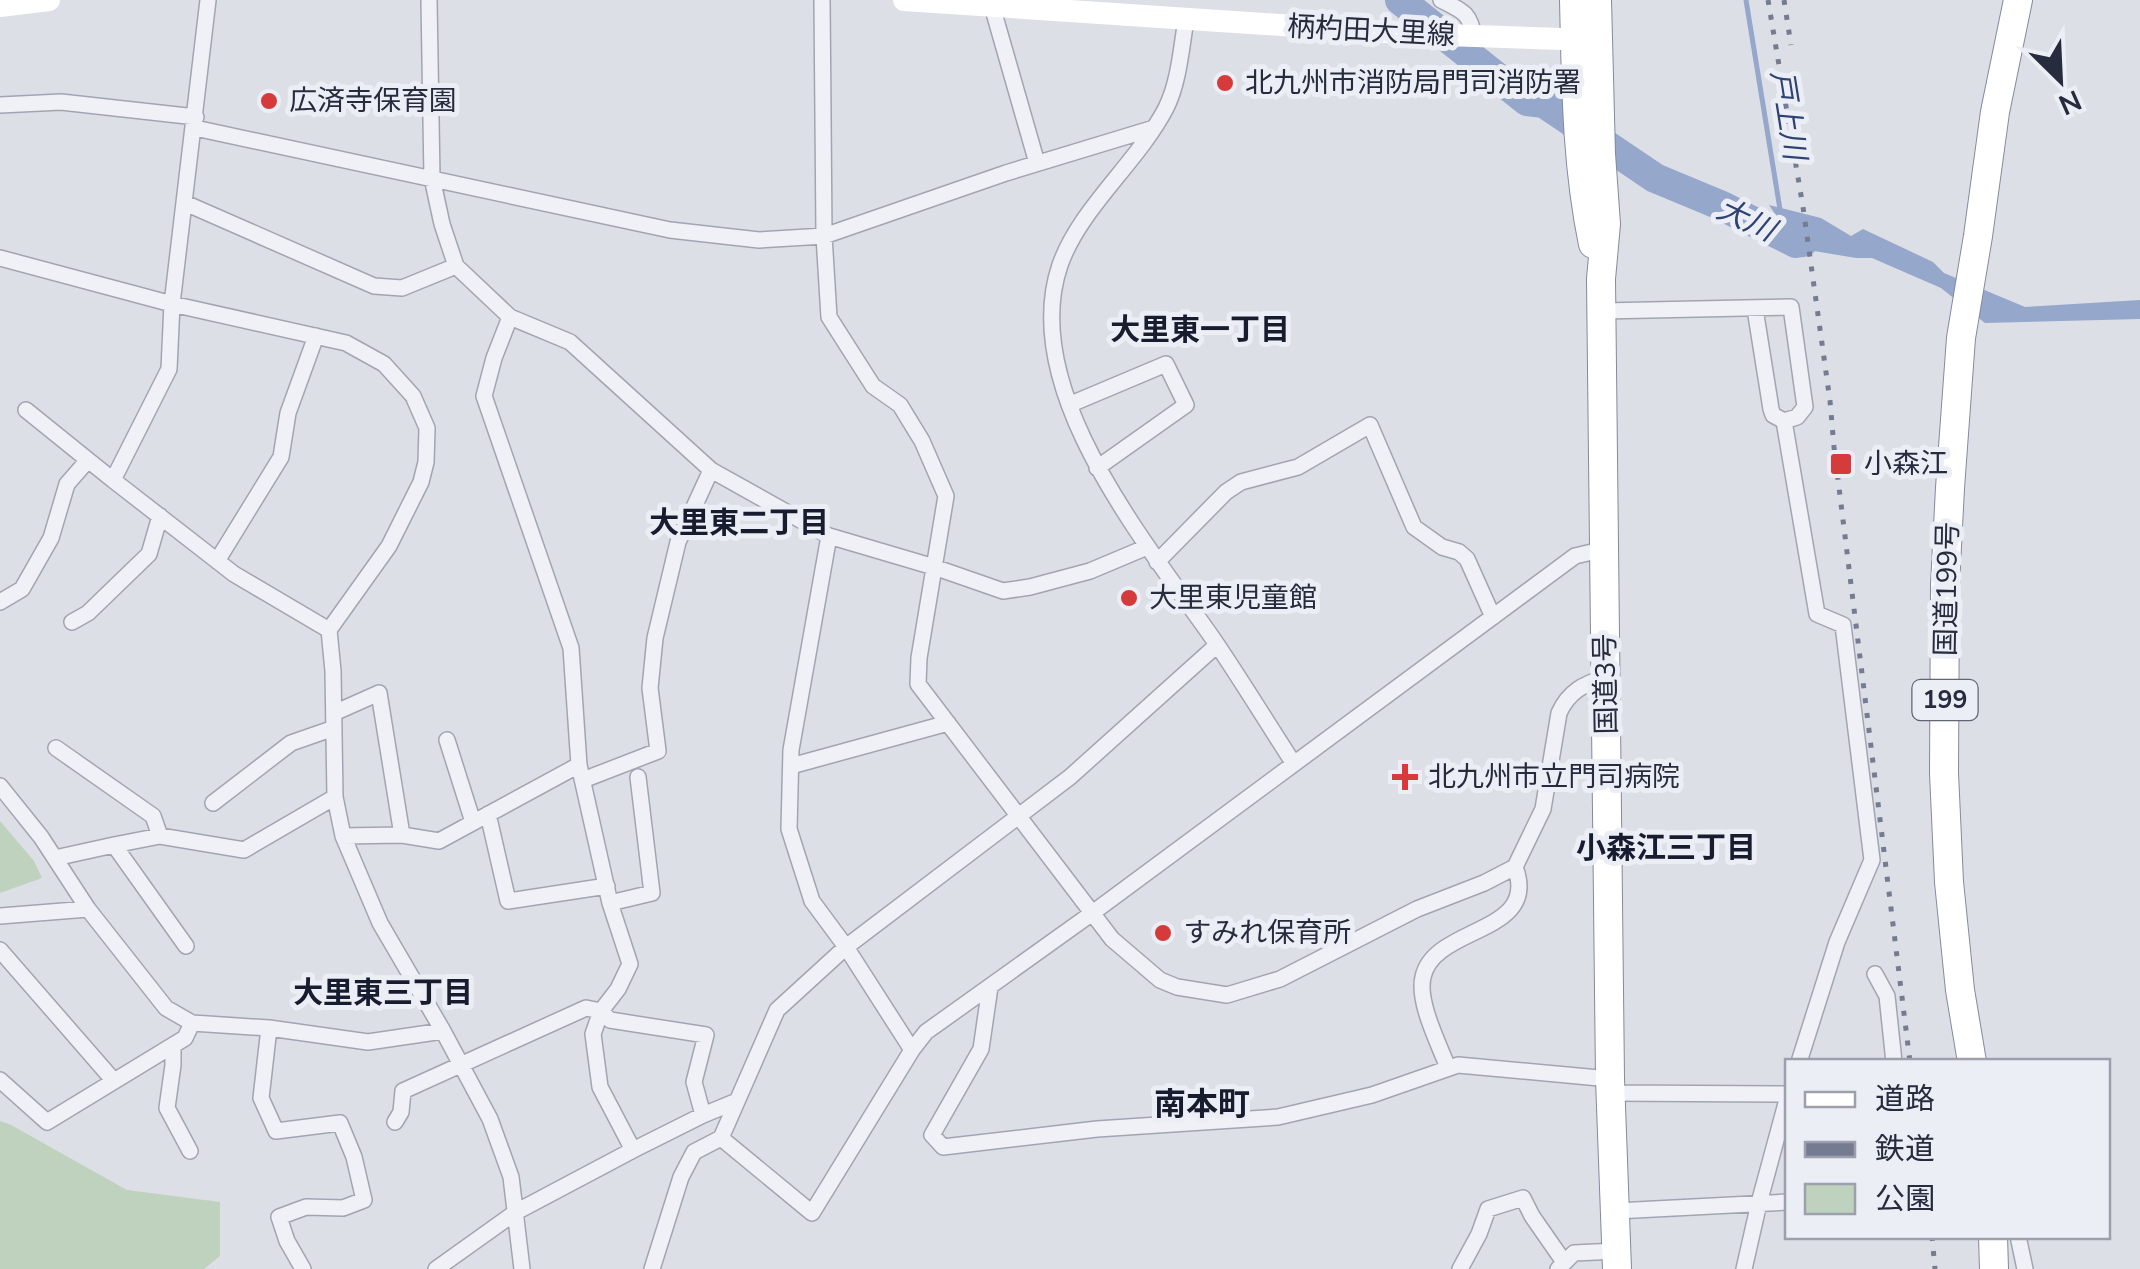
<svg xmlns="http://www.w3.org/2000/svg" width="2140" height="1269" viewBox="0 0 2140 1269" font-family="'Nunito Sans','Noto Sans JP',sans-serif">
  <rect width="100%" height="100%" fill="#dddfe7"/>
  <path fill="#bfd2bd" d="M0,821L34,861L42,878L0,893Z
    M0,1121L11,1125L127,1190L220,1202V1256L204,1269H0Z"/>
  <path fill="#95a7ca" d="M1769,205L1821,218L1851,236L1863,229L1933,262L1944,273L2025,307L2140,300V319L1985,323L1941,288L1872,258H1856L1790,247L1727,224L1775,230L1790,227L1775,214Z"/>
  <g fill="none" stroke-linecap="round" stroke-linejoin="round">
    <path stroke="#95a7ca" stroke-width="5" d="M1746,0L1784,234"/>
    <path stroke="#95a7ca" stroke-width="30" d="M1400,0L1527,101L1544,103L1655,178L1720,205L1796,243L1803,242"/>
    <defs>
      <path id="street" d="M208,0L172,304L169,369L113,480L234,574L329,630
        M429,0L432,178L442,224L456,266L510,317L570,342L711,470L829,536L934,567L1003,591L1030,587L1090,571L1147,547
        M822,0L824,236L829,317L873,386L900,405L922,441L946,496L919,658L918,684L1112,939L1160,980L1177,987L1227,995L1280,979L1417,909L1484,883L1515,867L1543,809L1559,713C1569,691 1584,684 1606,677
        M1441,0C1462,11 1470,12 1474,37
        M992,6L1037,163
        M1186,20C1181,49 1179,82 1166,108C1138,162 1080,208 1060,265C1017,391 1149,546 1216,643C1243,683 1268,724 1294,764
        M0,105L61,102L196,117
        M195,128L670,230L759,240L824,236L1006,173L1154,128
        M185,203L374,286L402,288L456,266
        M0,258L172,304L346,343L384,364L413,396L427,428L426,462L421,482L389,546L329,630L333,671L335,797L343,836L380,923L443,1031L490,1119L511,1177L522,1269
        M1755,309L1771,409L1773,415L1784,421L1817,614L1843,625L1872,860L1837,942L1799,1062
        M1602,311L1791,307L1805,407L1797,417L1784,421
        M510,317L494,358L484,396L571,648L579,765L610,903L630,964L618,989L601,1011L593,1034L600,1087L633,1150L703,1115L737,1101
        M1071,404L1166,364L1186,405L1097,468
        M26,410L88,460
        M829,536L791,750L789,829L812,901L846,947L912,1050
        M217,561L281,457L288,413L316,336
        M1157,562L1226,492L1241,482L1298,467L1370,425L1414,527L1442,547L1459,552L1467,559L1493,617
        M0,602L22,589L51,538L67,484L88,460L113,480
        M72,622L88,613L149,554L160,516
        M334,713L379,693L402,835
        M447,740L473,822
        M56,748L153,816L160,836
        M791,766L948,723
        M583,780L658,751L650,688L655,638L678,542L711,470
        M0,786L41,837L88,909L166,1008L192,1023L269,1028L368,1042L443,1031
        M213,803L291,743L334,728
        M488,814L508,901L607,886
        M343,836L402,835L439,841L579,765
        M114,845L160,836L244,850L335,797
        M55,858L114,845L186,946
        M610,903L652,893L638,777
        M0,916L88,909
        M0,950L114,1081
        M1875,974L1887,996L1894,1062
        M990,987L981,1049L932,1135L943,1147L1097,1129L1278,1117L1372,1095L1458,1065L1610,1079
        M269,1028L261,1098L276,1131L340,1123L354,1157L364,1200L343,1208L306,1207L279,1217L287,1241L303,1269
        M173,1045V1065L167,1108L190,1151
        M1448,1068C1439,1044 1417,1002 1423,977C1434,925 1541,935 1515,867
        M0,1080L47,1122L185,1038L192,1023
        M1610,1093L1788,1094
        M395,1122L401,1112L403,1091L586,1008L601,1011L610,1020L706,1035L694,1082L703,1115
        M721,1138L812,1213L912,1050L926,1032L1091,914L1575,556L1605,549
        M1616,1211L1788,1202
        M2018,1236L2025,1269
        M436,1269L516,1212L633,1150
        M652,1269L681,1177L694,1152L721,1138L777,1010L846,947L1070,777L1217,645
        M1460,1269L1479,1234L1488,1209L1523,1198L1532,1216L1564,1262
        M1558,1269L1574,1253L1617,1251
        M1744,1269L1759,1203L1788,1096"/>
      <path id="highway" d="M1574,0C1576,82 1576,163 1593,244
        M1597,0L1601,154L1606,224L1601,279L1610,1079L1617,1269
        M1972,1062L1960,990L1949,882L1944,773L1945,585L1950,488L1961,338L1978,236L1995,112L2018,0
        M1993,1236L1994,1269"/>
    </defs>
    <use href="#street" stroke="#a2a5b1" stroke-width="18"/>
    <use href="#highway" stroke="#838a9f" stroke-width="30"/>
    <use href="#street" stroke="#eff1f6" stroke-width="15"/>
    <path stroke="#fff" stroke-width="22" d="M904,0L1416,34L1590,40
      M0,6L49,0"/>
    <use href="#highway" stroke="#fff" stroke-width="28"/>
    <path stroke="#757c92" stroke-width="5" stroke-dasharray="5 10" stroke-linecap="butt" d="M1768,0L1803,207L1830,401L1834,447L1910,1062
      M1784,0L1791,45
      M1932,1236L1935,1269"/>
  </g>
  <g fill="#d43b3a" stroke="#eceef5" stroke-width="4">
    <circle cx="1225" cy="83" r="10"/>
    <circle cx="269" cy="101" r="10"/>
    <rect x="1829" y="452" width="24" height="24" rx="5"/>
    <circle cx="1129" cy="598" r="10"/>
    <path d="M1400 762h10v10h10v10h-10v10h-10v-10h-10v-10h10z"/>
    <circle cx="1163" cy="933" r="10"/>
  </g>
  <g text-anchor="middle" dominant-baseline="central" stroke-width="10" stroke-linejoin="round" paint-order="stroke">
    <rect fill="#eceef5" stroke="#616675" stroke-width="2.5" x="1912.5" y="680" width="65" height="40" rx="8"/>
    <g font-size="25" font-weight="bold" fill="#262b3e">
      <text x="1945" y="700">199</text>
    </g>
    <g font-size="28" fill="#262b3e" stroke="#eceef5">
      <text transform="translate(1371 31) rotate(3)">柄杓田大里線</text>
      <text transform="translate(1947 589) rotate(-89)">国道199号</text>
      <text transform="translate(1606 684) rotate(-91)">国道3号</text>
    </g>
    <g font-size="28" fill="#262b3e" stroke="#eceef5" text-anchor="start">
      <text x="1245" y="83">北九州市消防局門司消防署</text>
      <text x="289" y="101">広済寺保育園</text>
      <text x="1864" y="464">小森江</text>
      <text x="1149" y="598">大里東児童館</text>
      <text x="1428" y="777">北九州市立門司病院</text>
      <text x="1183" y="933">すみれ保育所</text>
    </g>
    <g font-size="30" font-style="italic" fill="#2e4374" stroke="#eceef5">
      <text transform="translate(1788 115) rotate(81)">戸上川</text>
      <text transform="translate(1746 220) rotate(25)">大川</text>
    </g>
    <g font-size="30" font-weight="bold" fill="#181c2f" stroke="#eceef5">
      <text x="1200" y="330">大里東一丁目</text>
      <text x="739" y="523">大里東二丁目</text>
      <text x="1666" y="848">小森江三丁目</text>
      <text x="383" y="993">大里東三丁目</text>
    </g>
    <g font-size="32" font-weight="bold" fill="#181c2f" stroke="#eceef5">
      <text x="1202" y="1104">南本町</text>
    </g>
  </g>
  <rect x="1785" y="1059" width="325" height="180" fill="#eceef5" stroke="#9da0ac" stroke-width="2.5"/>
  <rect x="1805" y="1092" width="50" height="15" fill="#ffffff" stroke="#9da0ac" stroke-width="2.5"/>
  <text x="1875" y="1109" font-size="30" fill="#262b3e">道路</text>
  <rect x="1805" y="1142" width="50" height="15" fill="#757c92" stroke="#9da0ac" stroke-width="2.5"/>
  <text x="1875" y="1159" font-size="30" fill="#262b3e">鉄道</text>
  <rect x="1805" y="1184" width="50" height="30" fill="#bfd2bd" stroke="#9da0ac" stroke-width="2.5"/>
  <text x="1875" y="1209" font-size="30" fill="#262b3e">公園</text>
  <g transform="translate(2060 80) rotate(156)" stroke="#eceef5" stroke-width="8" paint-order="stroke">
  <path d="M0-8L18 38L0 25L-18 38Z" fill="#262b3e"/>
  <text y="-15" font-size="28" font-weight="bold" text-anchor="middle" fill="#262b3e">N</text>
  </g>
</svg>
